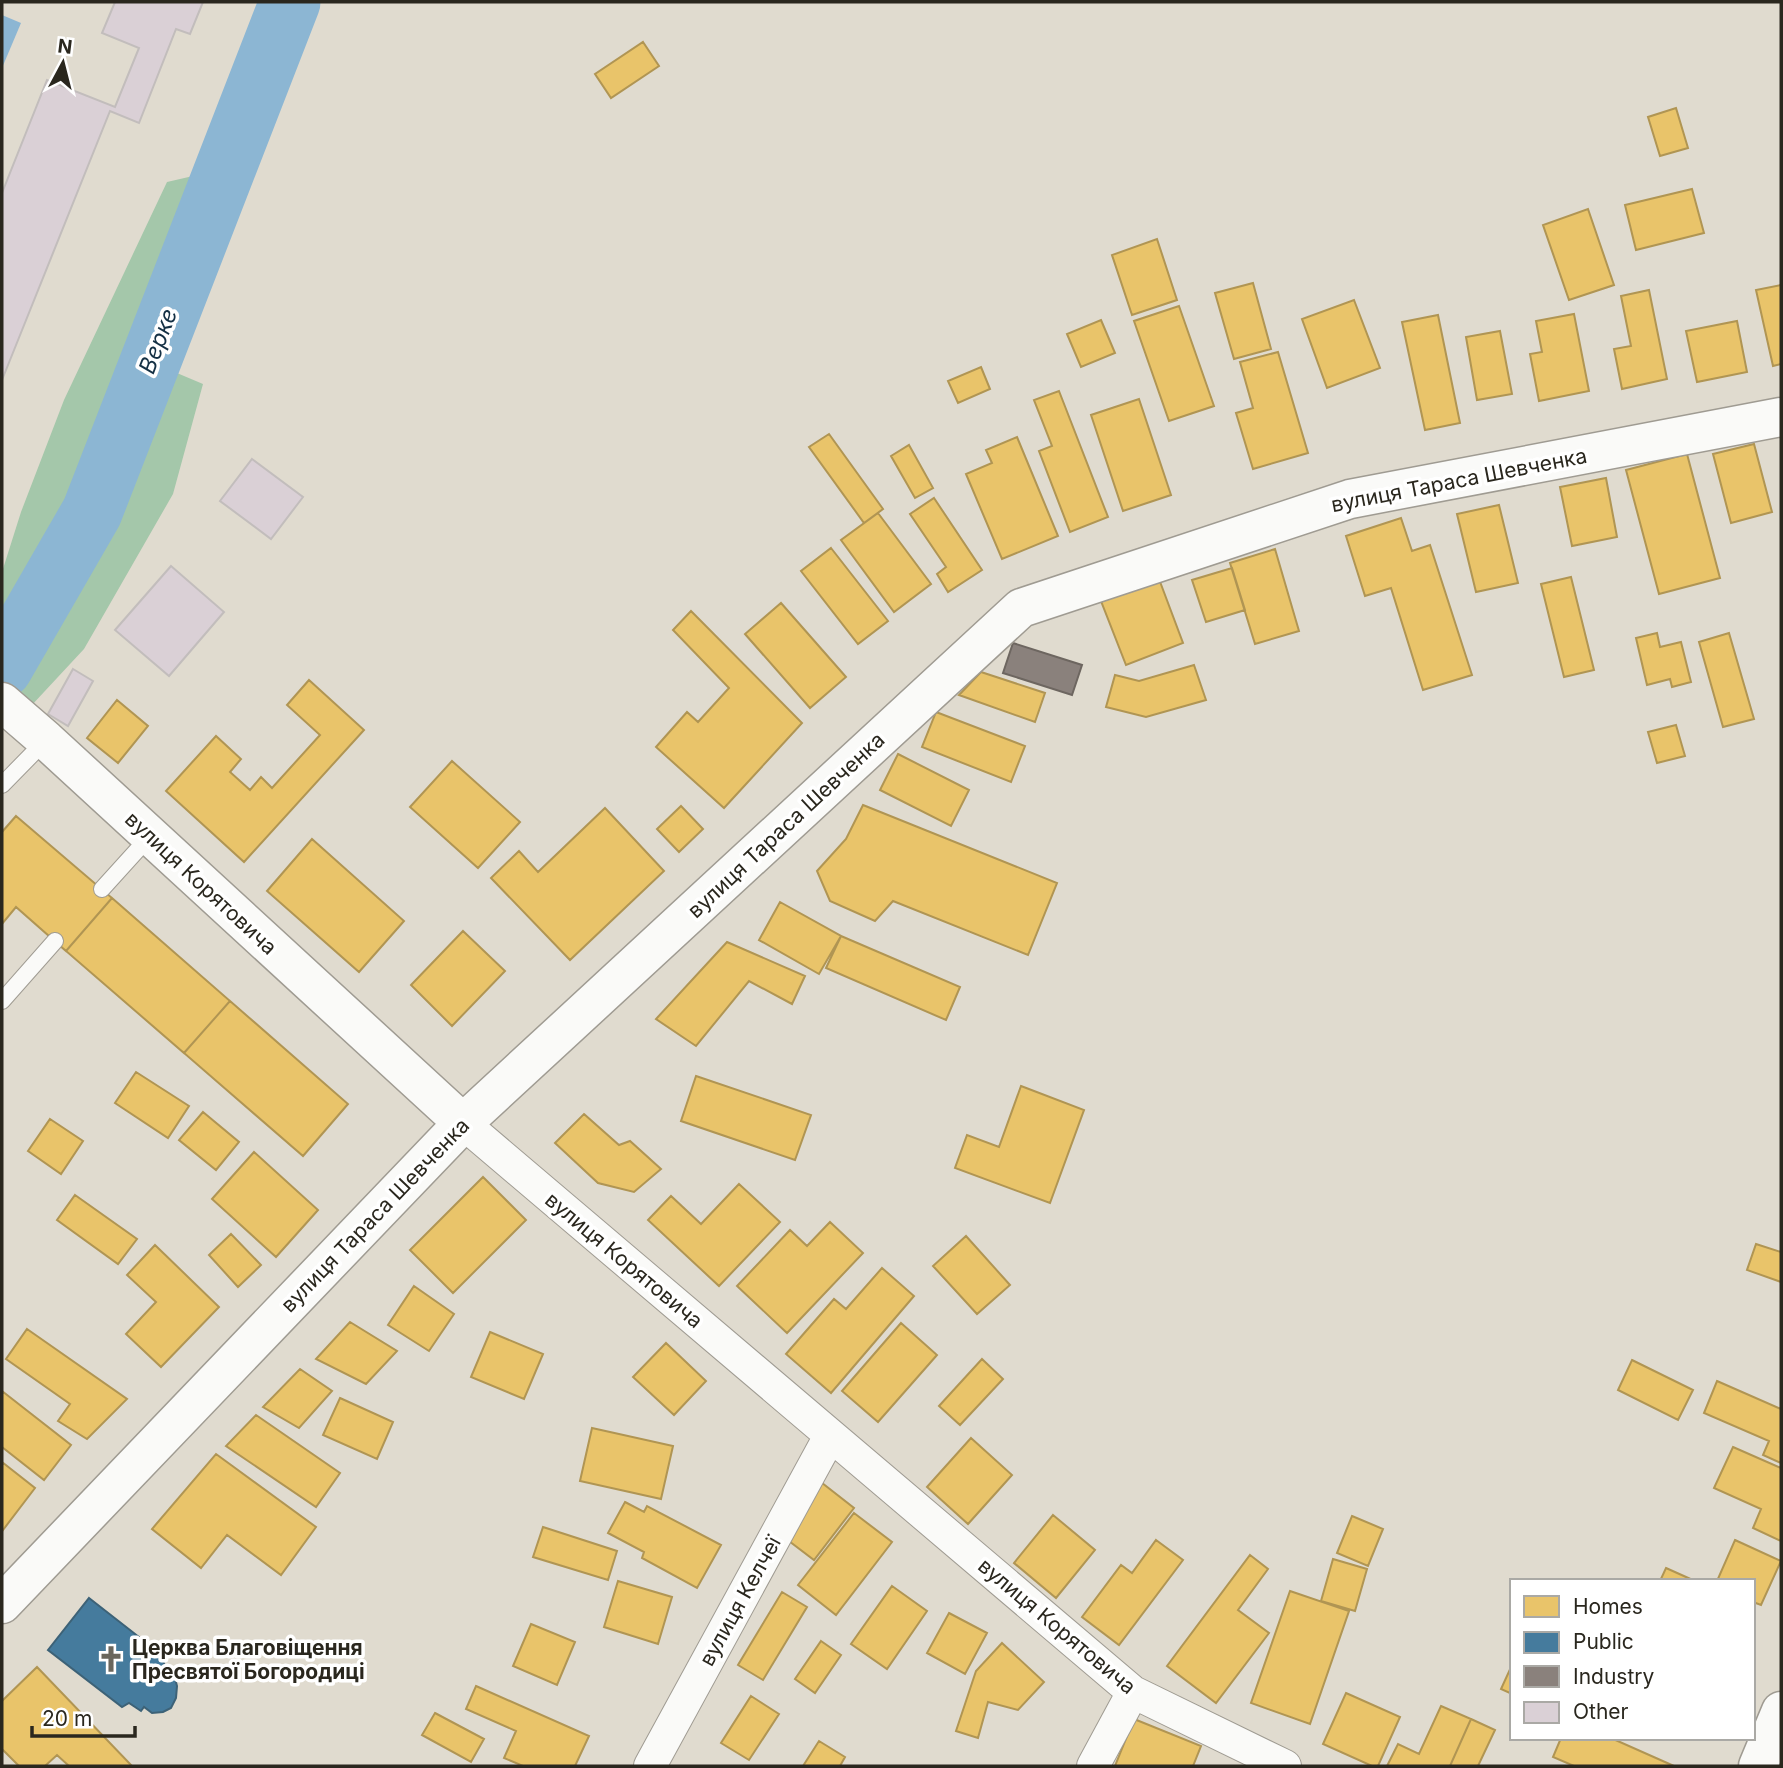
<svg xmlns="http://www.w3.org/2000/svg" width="1783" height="1768" viewBox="0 0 1783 1768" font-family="Inter,sans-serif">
  <rect width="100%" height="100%" fill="#e0dbcf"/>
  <path fill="#a4c7aa" d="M193,176L139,357L203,384L173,494L84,649L31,706L2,678V572L21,512L64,400L167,182Z"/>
  <path fill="#8cb6d3" d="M2,15L21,23L2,68Z"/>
  <path fill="#e9c46a" stroke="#b09553" stroke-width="2" d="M643,42L659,66L611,98L595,74Z
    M1676,108L1688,148L1660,156L1648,117Z
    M1692,189L1704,233L1636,250L1625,205Z
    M1588,209L1614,285L1569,300L1543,225Z
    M1157,239L1177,300L1132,315L1112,255Z
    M1253,283L1271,349L1234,359L1215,293Z
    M1781,285V364L1773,366L1756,290Z
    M1649,290L1667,379L1622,389L1614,349L1631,346L1621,296Z
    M1354,300L1380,368L1327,388L1302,319Z
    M1179,306L1214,406L1169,421L1134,321Z
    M1574,314L1589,391L1539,401L1530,354L1542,352L1536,321Z
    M1438,315L1460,423L1425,430L1402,322Z
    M1101,320L1115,353L1081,367L1067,334Z
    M1737,321L1747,372L1697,382L1686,331Z
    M1500,331L1512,394L1477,400L1466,337Z
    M1278,352L1308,453L1253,469L1236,413L1253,408L1240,362Z
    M981,367L990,389L958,403L948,381Z
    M1059,391L1108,517L1070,532L1039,451L1052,446L1034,400Z
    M1139,399L1171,495L1123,511L1091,415Z
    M829,434L883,509L864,523L809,447Z
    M1017,437L1058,536L1002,559L966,474L992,463L986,450Z
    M1754,444L1772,512L1731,523L1713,454Z
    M909,445L933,488L915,498L891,456Z
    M1687,454L1720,578L1659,594L1626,470Z
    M1606,478L1617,537L1572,546L1560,487Z
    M934,498L982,570L948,592L937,574L946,567L910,514Z
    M1499,505L1518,583L1476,592L1457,514Z
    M878,513L931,584L894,612L841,540Z
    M1401,518L1412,551L1430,545L1472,675L1423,690L1391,588L1365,596L1346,536Z
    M831,548L888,621L858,644L801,571Z
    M1275,549L1299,631L1255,644L1230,563Z
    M1232,568L1245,610L1206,622L1192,580Z
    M1571,577L1594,670L1564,677L1541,584Z
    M1159,579L1183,643L1126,665L1101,601Z
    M781,603L846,677L810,708L745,634Z
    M691,611L802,723L724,808L656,747L687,712L698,722L729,688L673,630Z
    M1657,633L1660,647L1681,642L1691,682L1672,687L1670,679L1647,685L1636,638Z
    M1729,633L1754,719L1723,727L1699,642Z
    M1194,665L1206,700L1146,717L1106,707L1115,675L1139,681Z
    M981,672L1045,693L1035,722L959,695Z
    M309,680L364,730L244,862L166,791L216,736L241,759L230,772L250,790L261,777L272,788L320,735L287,705Z
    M117,700L148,726L118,763L87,738Z
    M936,712L1025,746L1011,782L922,747Z
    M1676,725L1685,756L1657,763L1648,732Z
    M898,754L969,790L951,826L880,790Z
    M452,761L520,822L478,868L410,807Z
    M863,805L1057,883L1028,955L893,901L875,921L830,901L817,871L846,839Z
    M681,806L703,829L679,852L657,829Z
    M605,808L664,871L570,960L491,878L519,851L538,872Z
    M16,816L112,898L66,951L16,907L2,924V832Z
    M312,839L404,921L359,972L267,891Z
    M112,898L230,1001L184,1053L66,951Z
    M780,902L841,936L819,974L759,940Z
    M463,931L505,971L452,1026L411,985Z
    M841,936L960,987L946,1020L826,968Z
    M727,942L805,976L792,1004L749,981L696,1046L656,1019Z
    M230,1001L348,1104L303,1156L184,1053Z
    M136,1072L189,1106L168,1138L115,1103Z
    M696,1076L811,1115L795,1160L681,1121Z
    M1021,1086L1084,1110L1050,1203L955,1168L967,1135L999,1147Z
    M203,1112L239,1142L216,1170L179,1140Z
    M584,1114L619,1145L630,1141L661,1169L634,1192L598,1183L555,1143Z
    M50,1119L83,1141L61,1174L28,1151Z
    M254,1152L318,1210L276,1257L212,1199Z
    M483,1177L526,1220L453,1293L410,1250Z
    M739,1184L780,1222L719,1286L648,1220L671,1196L701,1224Z
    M75,1195L137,1239L118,1264L57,1220Z
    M830,1222L863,1253L787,1333L737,1286L790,1230L807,1246Z
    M231,1234L261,1265L238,1287L209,1255Z
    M966,1236L1010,1285L977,1314L933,1266Z
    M1756,1244L1781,1252V1282L1747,1270Z
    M155,1245L219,1307L161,1367L126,1334L156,1302L127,1275Z
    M882,1268L914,1296L831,1393L786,1354L834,1299L846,1309Z
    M414,1286L454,1314L429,1351L388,1325Z
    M350,1322L397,1351L366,1384L316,1359Z
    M901,1323L937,1355L878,1422L842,1391Z
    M27,1329L127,1399L87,1439L58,1421L70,1404L6,1359Z
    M490,1332L543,1354L524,1399L471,1377Z
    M666,1343L706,1381L674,1415L633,1377Z
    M982,1359L1003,1379L960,1425L939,1406Z
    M1632,1360L1693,1390L1678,1420L1618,1390Z
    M300,1369L332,1391L299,1428L263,1407Z
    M1717,1381L1781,1409V1463L1763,1455L1769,1441L1704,1413Z
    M2,1391L71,1445L44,1480L2,1447Z
    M340,1398L393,1422L377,1459L323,1435Z
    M256,1415L340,1473L316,1507L226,1446Z
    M592,1428L673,1446L661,1499L580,1481Z
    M971,1438L1012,1475L968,1524L927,1487Z
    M1733,1447L1781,1468V1541L1753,1528L1761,1509L1714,1488Z
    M216,1454L316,1527L281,1575L227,1535L201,1568L152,1529Z
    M2,1462L35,1488L3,1530L2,1529Z
    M817,1479L854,1508L814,1560L785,1538Z
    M625,1502L644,1512L647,1506L721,1545L697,1588L642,1558L644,1552L608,1533Z
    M854,1513L892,1542L836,1615L798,1585Z
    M1053,1515L1095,1550L1056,1598L1014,1563Z
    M1352,1516L1383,1529L1368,1566L1337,1553Z
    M543,1527L617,1551L608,1580L533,1557Z
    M1156,1540L1183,1560L1119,1645L1082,1617L1121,1565L1132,1573Z
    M1735,1540L1781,1561L1761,1605L1753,1602V1581H1717Z
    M1250,1555L1268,1569L1238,1610L1269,1633L1216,1703L1167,1666Z
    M1333,1559L1367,1569L1355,1611L1321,1601Z
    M1666,1568L1695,1581H1660Z
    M618,1581L672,1597L658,1644L604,1627Z
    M892,1586L927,1611L887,1669L851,1644Z
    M1290,1591L1349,1611L1310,1724L1251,1703Z
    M782,1592L807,1607L763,1680L738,1665Z
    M949,1613L987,1633L965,1674L927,1653Z
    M531,1624L575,1642L557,1685L513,1666Z
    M821,1641L841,1655L815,1693L795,1679Z
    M1002,1643L1044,1682L1018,1710L988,1702L978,1738L956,1731L976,1671Z
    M1512,1665V1694L1501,1689Z
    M37,1667L132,1766H69L57,1755L45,1766H19L2,1749V1701Z
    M476,1686L589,1736L575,1766H523L504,1758L516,1731L466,1709Z
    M1346,1693L1400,1717L1378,1766H1372L1323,1744Z
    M751,1696L779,1714L749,1760L721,1743Z
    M1441,1706L1471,1719L1450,1766H1387L1398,1744L1419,1754Z
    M435,1713L484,1739L471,1762L422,1735Z
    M1134,1719L1201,1746L1193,1766H1115Z
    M1471,1719L1495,1730L1478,1766H1450Z
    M1561,1738H1611L1674,1766H1574L1553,1757Z
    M819,1741L845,1757L840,1766H803Z"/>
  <path fill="#457b9d" stroke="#3d6277" stroke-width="2" d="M89,1598L162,1655L164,1664L174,1674L177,1686L176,1698L171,1708L163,1712L152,1713L144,1707L141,1711L129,1703L122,1707L48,1650Z"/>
  <path fill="#8a817c" stroke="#6d6660" stroke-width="2" d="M1013,643L1082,665L1072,695L1003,673Z"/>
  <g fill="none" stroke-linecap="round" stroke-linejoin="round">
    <path stroke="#8cb6d3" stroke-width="61" d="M2,668L92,512L290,2"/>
  </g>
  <path fill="#dad0d6" stroke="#c2bdbc" stroke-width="2" d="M115,2H203L190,34L176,29L139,123L110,111L2,380V193L47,80L115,107L139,48L102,33Z
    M252,459L303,497L271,539L220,501Z
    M171,566L224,612L169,676L115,630Z
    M73,669L93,681L68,726L48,714Z"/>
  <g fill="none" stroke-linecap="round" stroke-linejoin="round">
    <defs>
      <path id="lane" d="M2,785L46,740
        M102,889L150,836
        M2,1001L55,941"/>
      <path id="street" d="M463,1123L1133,1692L1285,1766
        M650,1766L830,1436
        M1093,1766L1133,1692"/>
      <path id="secondary" d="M2,702L46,740L463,1123
        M2,1604L463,1123L1021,608L1350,499L1781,417
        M1758,1766L1781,1711"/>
    </defs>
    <use href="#lane" stroke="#9f9b92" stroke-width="18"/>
    <use href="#street" stroke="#9f9b92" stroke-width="34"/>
    <use href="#secondary" stroke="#9f9b92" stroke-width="41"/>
    <use href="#lane" stroke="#fafaf8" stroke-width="16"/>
    <use href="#street" stroke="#fafaf8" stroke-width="32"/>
    <use href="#secondary" stroke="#fafaf8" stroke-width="38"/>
  </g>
  <defs>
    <symbol id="church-bare" viewBox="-9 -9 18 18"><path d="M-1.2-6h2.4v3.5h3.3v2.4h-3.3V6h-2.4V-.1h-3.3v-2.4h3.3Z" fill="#6a665c" stroke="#fff" stroke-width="2.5" paint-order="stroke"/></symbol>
  </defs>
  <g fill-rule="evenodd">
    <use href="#church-bare" x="92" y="1640" width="38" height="38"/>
  </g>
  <g text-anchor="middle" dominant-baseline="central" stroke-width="7" stroke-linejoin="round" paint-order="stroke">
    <g font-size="21" fill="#2a271e" stroke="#fff">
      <text transform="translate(1459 480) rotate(-11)">вулиця Тараса Шевченка</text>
      <text transform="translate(786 825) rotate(-43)">вулиця Тараса Шевченка</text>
      <text transform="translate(201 883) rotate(43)">вулиця Корятовича</text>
      <text transform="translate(375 1215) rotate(-46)">вулиця Тараса Шевченка</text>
      <text transform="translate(624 1260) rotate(40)">вулиця Корятовича</text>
      <text transform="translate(740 1601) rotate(-61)">вулиця Келчеї</text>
      <text transform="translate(1057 1626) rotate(40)">вулиця Корятовича</text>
    </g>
    <g font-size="21" font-weight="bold" fill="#2a271e" stroke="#fff" text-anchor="start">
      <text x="132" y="1647">Церква Благовіщення<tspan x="132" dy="24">Пресвятої Богородиці</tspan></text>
    </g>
    <g font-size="23" font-style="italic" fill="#143044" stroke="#fff">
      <text transform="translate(158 341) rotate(-69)">Верке</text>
    </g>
  </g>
  <rect width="1783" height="1768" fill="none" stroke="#2a271e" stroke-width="7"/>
  <rect x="1510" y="1579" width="245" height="161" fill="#ffffff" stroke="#aaa9a5" stroke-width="2"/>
  <rect x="1524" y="1596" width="35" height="21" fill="#e9c46a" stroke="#aaa9a5" stroke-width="2"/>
  <text x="1573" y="1614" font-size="21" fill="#2a271e">Homes</text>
  <rect x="1524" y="1632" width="35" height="21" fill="#457b9d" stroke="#aaa9a5" stroke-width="2"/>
  <text x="1573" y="1649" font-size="21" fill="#2a271e">Public</text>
  <rect x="1524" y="1666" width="35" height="21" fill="#8a817c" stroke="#aaa9a5" stroke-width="2"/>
  <text x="1573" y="1684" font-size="21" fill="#2a271e">Industry</text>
  <rect x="1524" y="1702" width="35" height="21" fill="#dad0d6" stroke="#aaa9a5" stroke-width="2"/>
  <text x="1573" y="1719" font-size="21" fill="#2a271e">Other</text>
  <g transform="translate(63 63) rotate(7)" stroke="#ffffff" stroke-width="5" paint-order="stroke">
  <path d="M0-5L12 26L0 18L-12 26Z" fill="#2a271e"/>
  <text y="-10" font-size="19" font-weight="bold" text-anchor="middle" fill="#2a271e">N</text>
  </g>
  <path d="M32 1726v10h103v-10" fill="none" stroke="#2a271e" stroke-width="3.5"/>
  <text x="42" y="1726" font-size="21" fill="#2a271e" stroke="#ffffff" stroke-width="5" paint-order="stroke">20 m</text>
</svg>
